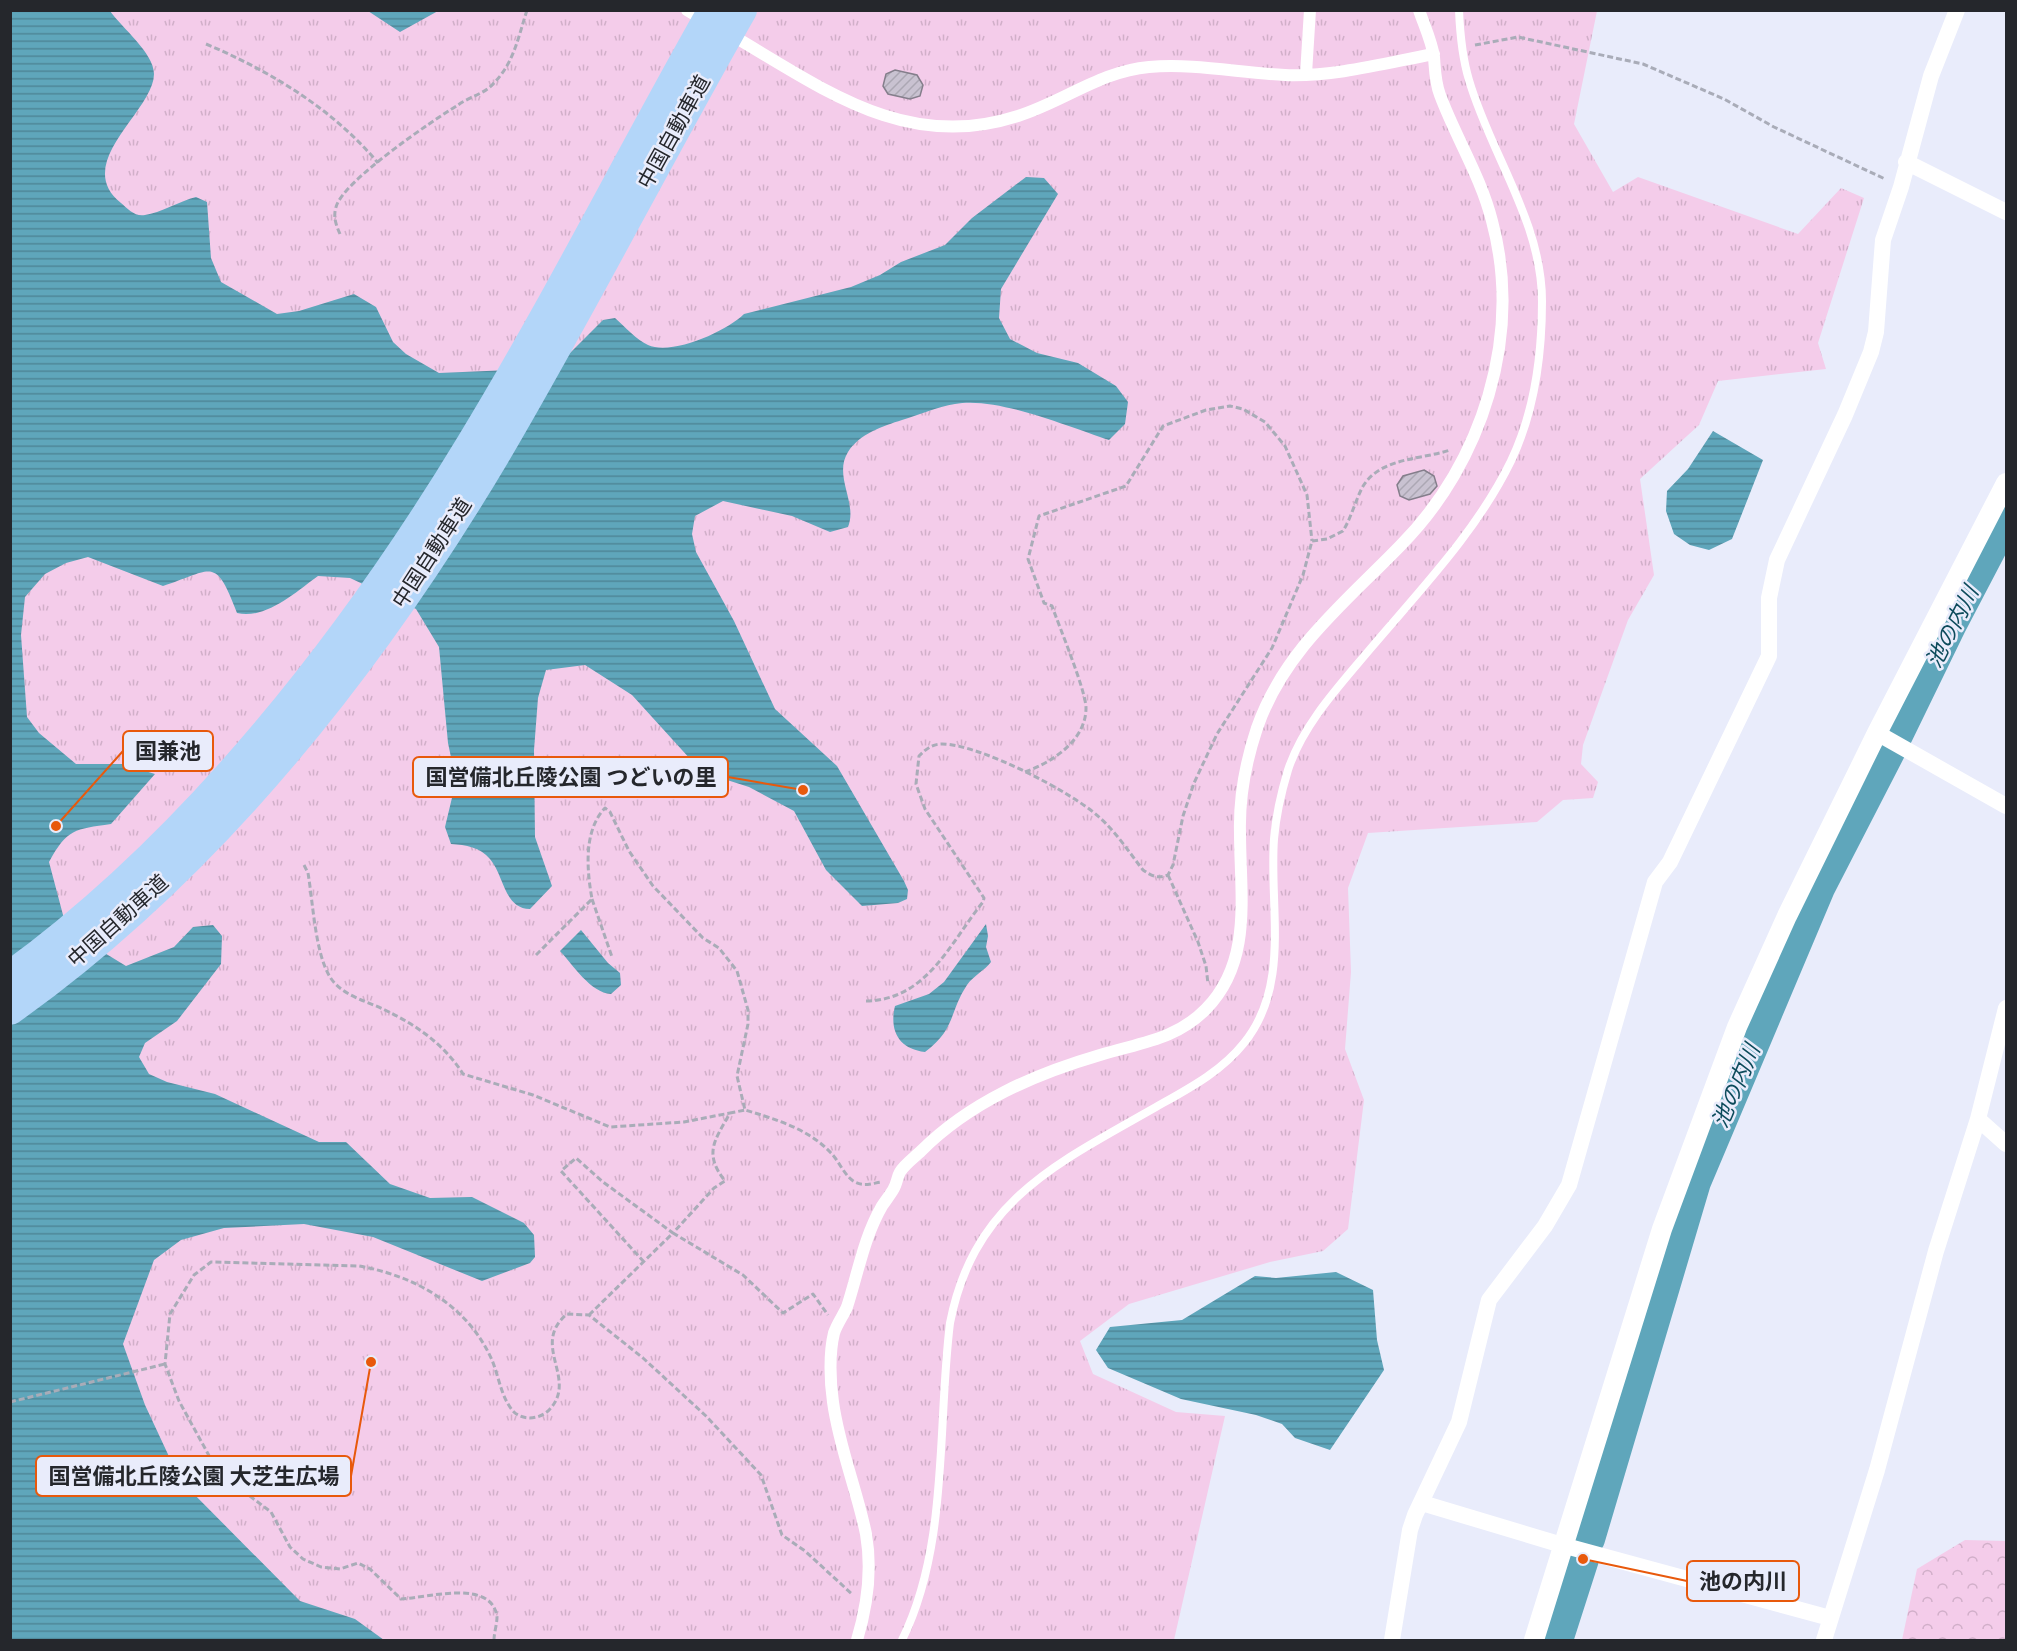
<svg xmlns="http://www.w3.org/2000/svg" width="2017" height="1651" viewBox="0 0 2017 1651" font-family="'Fira Sans','Noto Sans JP',sans-serif">
  <defs>
    <pattern id="forest-crowns" width="20" height="18" patternUnits="userSpaceOnUse" patternTransform="scale(1.5)"><rect width="20" height="18" fill="#f4ccea"/><path d="M2 6a3 3 0 1 1 6 0M12 15a3 3 0 1 1 6 0" fill="none" stroke="#d1afc9"/></pattern>
    <pattern id="park-tufts" width="24" height="20" patternUnits="userSpaceOnUse" patternTransform="scale(1.5)"><rect width="24" height="20" fill="#f4ccea"/><path d="M3 7l-1-3M5 7V3M7 7l1-3M15 17l-1-3M17 17v-4M19 17l1-3" fill="none" stroke="#d1afc9"/></pattern>
    <pattern id="water-rules" width="6" height="5" patternUnits="userSpaceOnUse" patternTransform="scale(1.5)"><rect width="6" height="5" fill="#5fa6bb"/><path d="M0 2.5h6" fill="none" stroke="#4e8798"/></pattern>
    <pattern id="building-hatch" width="6" height="6" patternUnits="userSpaceOnUse" patternTransform="scale(1.5)"><rect width="6" height="6" fill="#c9c2d1"/><path d="M-1 1l2-2M0 6l6-6M5 7l2-2" fill="none" stroke="#aca7b4"/></pattern>
  </defs>
  <rect width="100%" height="100%" fill="#e9ecfb"/>
  <path fill="url(#forest-crowns)" d="M1965,1540L2006,1541V1640H1902L1917,1569Z"/>
  <path fill="url(#park-tufts)" d="M11,11H1597L1574,124L1613,192L1638,177L1798,234L1841,188L1864,198L1818,343L1826,369L1718,381L1699,425L1640,479L1654,575L1628,620L1583,745L1581,764L1598,782L1593,798L1563,800L1537,822L1368,833L1348,888L1351,972L1345,1049L1364,1100L1348,1229L1323,1251L1270,1262L1129,1304L1080,1341L1093,1374L1176,1412L1225,1416L1174,1640H11Z"/>
  <path fill="url(#water-rules)" d="M11,11H110C122,28 154,53 154,74C154,111 71,163 121,203C128,209 135,217 145,215C160,213 180,201 196,197L207,202L211,258L221,282L277,314L299,311L354,294L376,307L393,342L406,354L439,373L555,368L603,320L615,318C625,327 637,340 648,345C672,356 727,331 744,314L851,287L880,275L901,262L945,245L972,218L1026,177L1044,178L1058,194L1001,289L999,318L1010,339L1037,353L1078,363L1116,386L1128,402L1125,424L1109,440C1068,427 997,396 955,404C937,407 919,415 902,420C883,426 859,434 848,452C833,476 858,503 848,527L830,532L792,516L723,501L695,516L692,534L696,552L734,621L775,709L837,766L904,881L908,890L907,899L898,903L862,906L826,870L794,811L749,787L702,772L632,695L585,665L546,670L538,698L534,750L535,837L552,886L530,909C504,909 504,875 490,859C480,847 466,845 451,844L445,827L456,781L448,743L439,647L416,609L350,578L318,576C296,592 265,620 237,613C215,555 213,570 163,586L88,557L66,563L45,574L25,597L21,635L27,717L39,733L76,764H122L155,774L111,824C75,829 67,829 49,862L67,930L126,966L174,947L193,927L213,925L222,936L221,964L177,1021L145,1043L139,1057L149,1074L167,1082L215,1094L319,1142H346L390,1184L430,1198L472,1197L524,1223L534,1235L535,1257L530,1263L482,1281L373,1237L304,1224L224,1228L181,1240L154,1260L123,1344L145,1405L180,1480L300,1601L355,1619L384,1640H11Z
    M368,11H438L400,32Z
    M1713,431L1763,460L1732,539L1709,550L1690,545L1674,534L1666,511L1667,491L1688,469Z
    M986,924L988,936L986,947L991,962C984,971 973,976 967,985C949,1012 956,1029 925,1052C899,1049 889,1031 895,1006L929,994L944,982Z
    M581,930L608,963L620,973L621,985L611,994C591,993 573,965 560,951Z
    M1336,1272L1373,1290L1377,1340L1384,1370L1330,1450L1295,1438L1282,1424L1256,1415L1181,1399L1108,1368L1096,1350L1110,1327L1182,1320L1255,1276L1276,1278Z"/>
  <g fill="none" stroke-linecap="round" stroke-linejoin="round">
    <path stroke="#5fa6bb" stroke-width="32" d="M1897,735L1951,624L2006,519
      M1589,1539L1695,1182L1819,888L1890,750
      M1557,1640L1583,1559"/>
  </g>
  <path fill="url(#building-hatch)" stroke="#847e8b" stroke-width="1.5" d="M895,70L917,75L923,85L920,96L910,99L888,94L883,86L886,74Z
    M1424,470L1434,476L1437,486L1430,494L1409,500L1400,496L1397,485L1403,476Z"/>
  <g fill="none" stroke-linecap="round" stroke-linejoin="round">
    <path stroke="#a9acb8" stroke-width="3" stroke-dasharray="6 3" stroke-linecap="butt" d="M206,44C270,71 333,109 378,163
      M1475,45L1518,37L1643,64L1724,99L1774,127L1885,179
      M340,234C336,225 333,217 336,207C343,181 432,121 458,105C469,97 484,94 493,84C514,63 518,38 527,10
      M1025,772C1053,762 1086,740 1086,708C1086,691 1059,626 1052,606L1044,603L1028,559L1039,516L1126,486L1163,426L1206,410L1230,406L1243,409L1265,422L1285,446L1307,495L1312,541
      M304,865L308,873C313,902 315,953 330,977C342,996 367,1001 385,1010C416,1025 444,1044 463,1074L533,1095L610,1127L684,1122L730,1113
      M1168,875L1198,942L1206,966L1208,984
      M592,899L612,957
      M536,955L592,899C587,871 583,831 605,808L610,812L629,851L653,886L703,938L719,948L737,971L748,1010V1024L737,1076L745,1110C775,1119 809,1129 831,1153C839,1161 845,1177 855,1182C864,1187 873,1183 882,1182
      M866,1001C927,1000 950,943 983,902L984,898L925,809L916,784L919,756C926,749 932,744 942,744C979,744 1072,792 1099,817C1116,832 1129,852 1143,870C1152,876 1157,879 1168,875L1173,865L1183,816L1194,783L1217,734L1272,648L1303,575L1312,541L1327,539L1343,531C1351,518 1355,502 1362,488C1379,457 1421,460 1450,450
      M644,1262L561,1171L576,1158L603,1182L673,1233L714,1188L725,1181C703,1153 715,1140 730,1113L745,1110
      M589,1315L673,1233L743,1275L783,1313L813,1294L828,1315
      M10,1402L165,1364
      M494,1640C494,1633 497,1624 497,1617C492,1578 427,1598 401,1599L370,1569L358,1563L340,1569L321,1567L303,1559L290,1547L271,1512L218,1472L179,1401L165,1364L170,1314L194,1275L211,1262L359,1266C416,1276 468,1306 492,1360C499,1377 501,1397 513,1411C522,1421 540,1420 550,1409C578,1378 530,1345 567,1314L589,1315L643,1358L706,1416L761,1475L782,1535L805,1551L853,1595"/>
    <path stroke="#fff" stroke-width="8" d="M902,1640C949,1545 937,1427 950,1323C974,1200 1058,1163 1156,1107C1188,1089 1221,1072 1244,1043C1291,985 1269,907 1274,839C1276,815 1281,793 1288,770C1303,724 1340,685 1371,648C1421,589 1477,531 1511,461C1534,413 1542,354 1542,301C1542,222 1490,153 1469,80C1462,57 1460,34 1459,10"/>
    <path stroke="#fff" stroke-width="12" d="M687,10L707,22
      M728,33C821,87 905,153 1018,116C1063,102 1101,71 1149,67C1194,63 1240,73 1285,75C1334,77 1386,63 1434,54
      M1306,74L1310,10
      M857,1640C867,1607 872,1569 866,1534C857,1490 839,1447 833,1402C830,1382 829,1353 834,1333C837,1324 843,1316 847,1307C858,1273 864,1237 882,1206C886,1200 890,1195 893,1190C897,1184 897,1177 900,1172C905,1164 915,1157 921,1151C970,1102 1035,1074 1100,1055C1138,1043 1176,1040 1206,1009C1253,961 1240,895 1240,833C1239,798 1246,761 1257,728C1284,650 1346,602 1401,545C1482,463 1523,336 1492,221C1481,177 1456,138 1440,95C1435,82 1435,70 1434,57C1432,42 1424,25 1419,10"/>
    <path stroke="#fff" stroke-width="16" d="M1906,162L2006,212
      M1877,733L2006,806
      M1978,1119L2006,1144
      M1422,1503L1562,1545L1830,1618
      M1392,1640L1410,1530L1415,1515L1459,1422L1489,1300L1545,1226L1569,1185L1655,882L1670,862L1769,656V598L1777,560L1845,415L1871,352L1876,332L1883,240L1901,187L1931,76L1957,10
      M1824,1640L1877,1470L1936,1251L1978,1119L2006,1008"/>
    <path stroke="#fff" stroke-width="20" d="M1534,1640L1662,1229L1737,1027L1787,916L1877,733L2006,483"/>
    <path stroke="#b3d6f9" stroke-width="30" d="M10,976C196,841 353,639 471,444C557,303 631,154 713,10
      M10,1010C211,867 370,665 495,455C581,309 658,157 742,10"/>
  </g>
  <g text-anchor="middle" dominant-baseline="central" stroke-width="5" stroke-linejoin="round" paint-order="stroke">
    <g font-size="21" fill="#25272c" stroke="#e9ecfb">
      <text transform="translate(674 132) rotate(-61)">中国自動車道</text>
      <text transform="translate(432 553) rotate(-57)">中国自動車道</text>
      <text transform="translate(118 921) rotate(-42)">中国自動車道</text>
    </g>
    <g font-size="22" font-style="italic" fill="#0c4b5b" stroke="#e9ecfb">
      <text transform="translate(1952 627) rotate(-63)">池の内川</text>
      <text transform="translate(1736 1086) rotate(-67)">池の内川</text>
    </g>
  </g>
  <path fill="none" stroke="#e8590c" stroke-width="2" d="M56 826L123 751M803 790L728 777M371 1362L351 1476M1583 1559L1687 1581"/>
  <g fill="#e8590c" stroke="#e9ecfb" stroke-width="2">
    <circle cx="56" cy="826" r="6"/>
    <circle cx="803" cy="790" r="6"/>
    <circle cx="371" cy="1362" r="6"/>
    <circle cx="1583" cy="1559" r="6"/>
  </g>
  <g fill="#e9ecfb" stroke="#e8590c" stroke-width="2">
    <rect x="123" y="731" width="90" height="40" rx="6"/>
    <rect x="413" y="757" width="315" height="40" rx="6"/>
    <rect x="36" y="1456" width="315" height="40" rx="6"/>
    <rect x="1687" y="1561" width="112" height="40" rx="6"/>
  </g>
  <g font-size="22" text-anchor="middle" font-weight="bold" fill="#25272c">
    <text x="168" y="759">国兼池</text>
    <text x="571" y="785">国営備北丘陵公園 つどいの里</text>
    <text x="194" y="1484">国営備北丘陵公園 大芝生広場</text>
    <text x="1743" y="1589">池の内川</text>
  </g>
  <rect width="2017" height="1651" fill="none" stroke="#25272c" stroke-width="24"/>
</svg>
